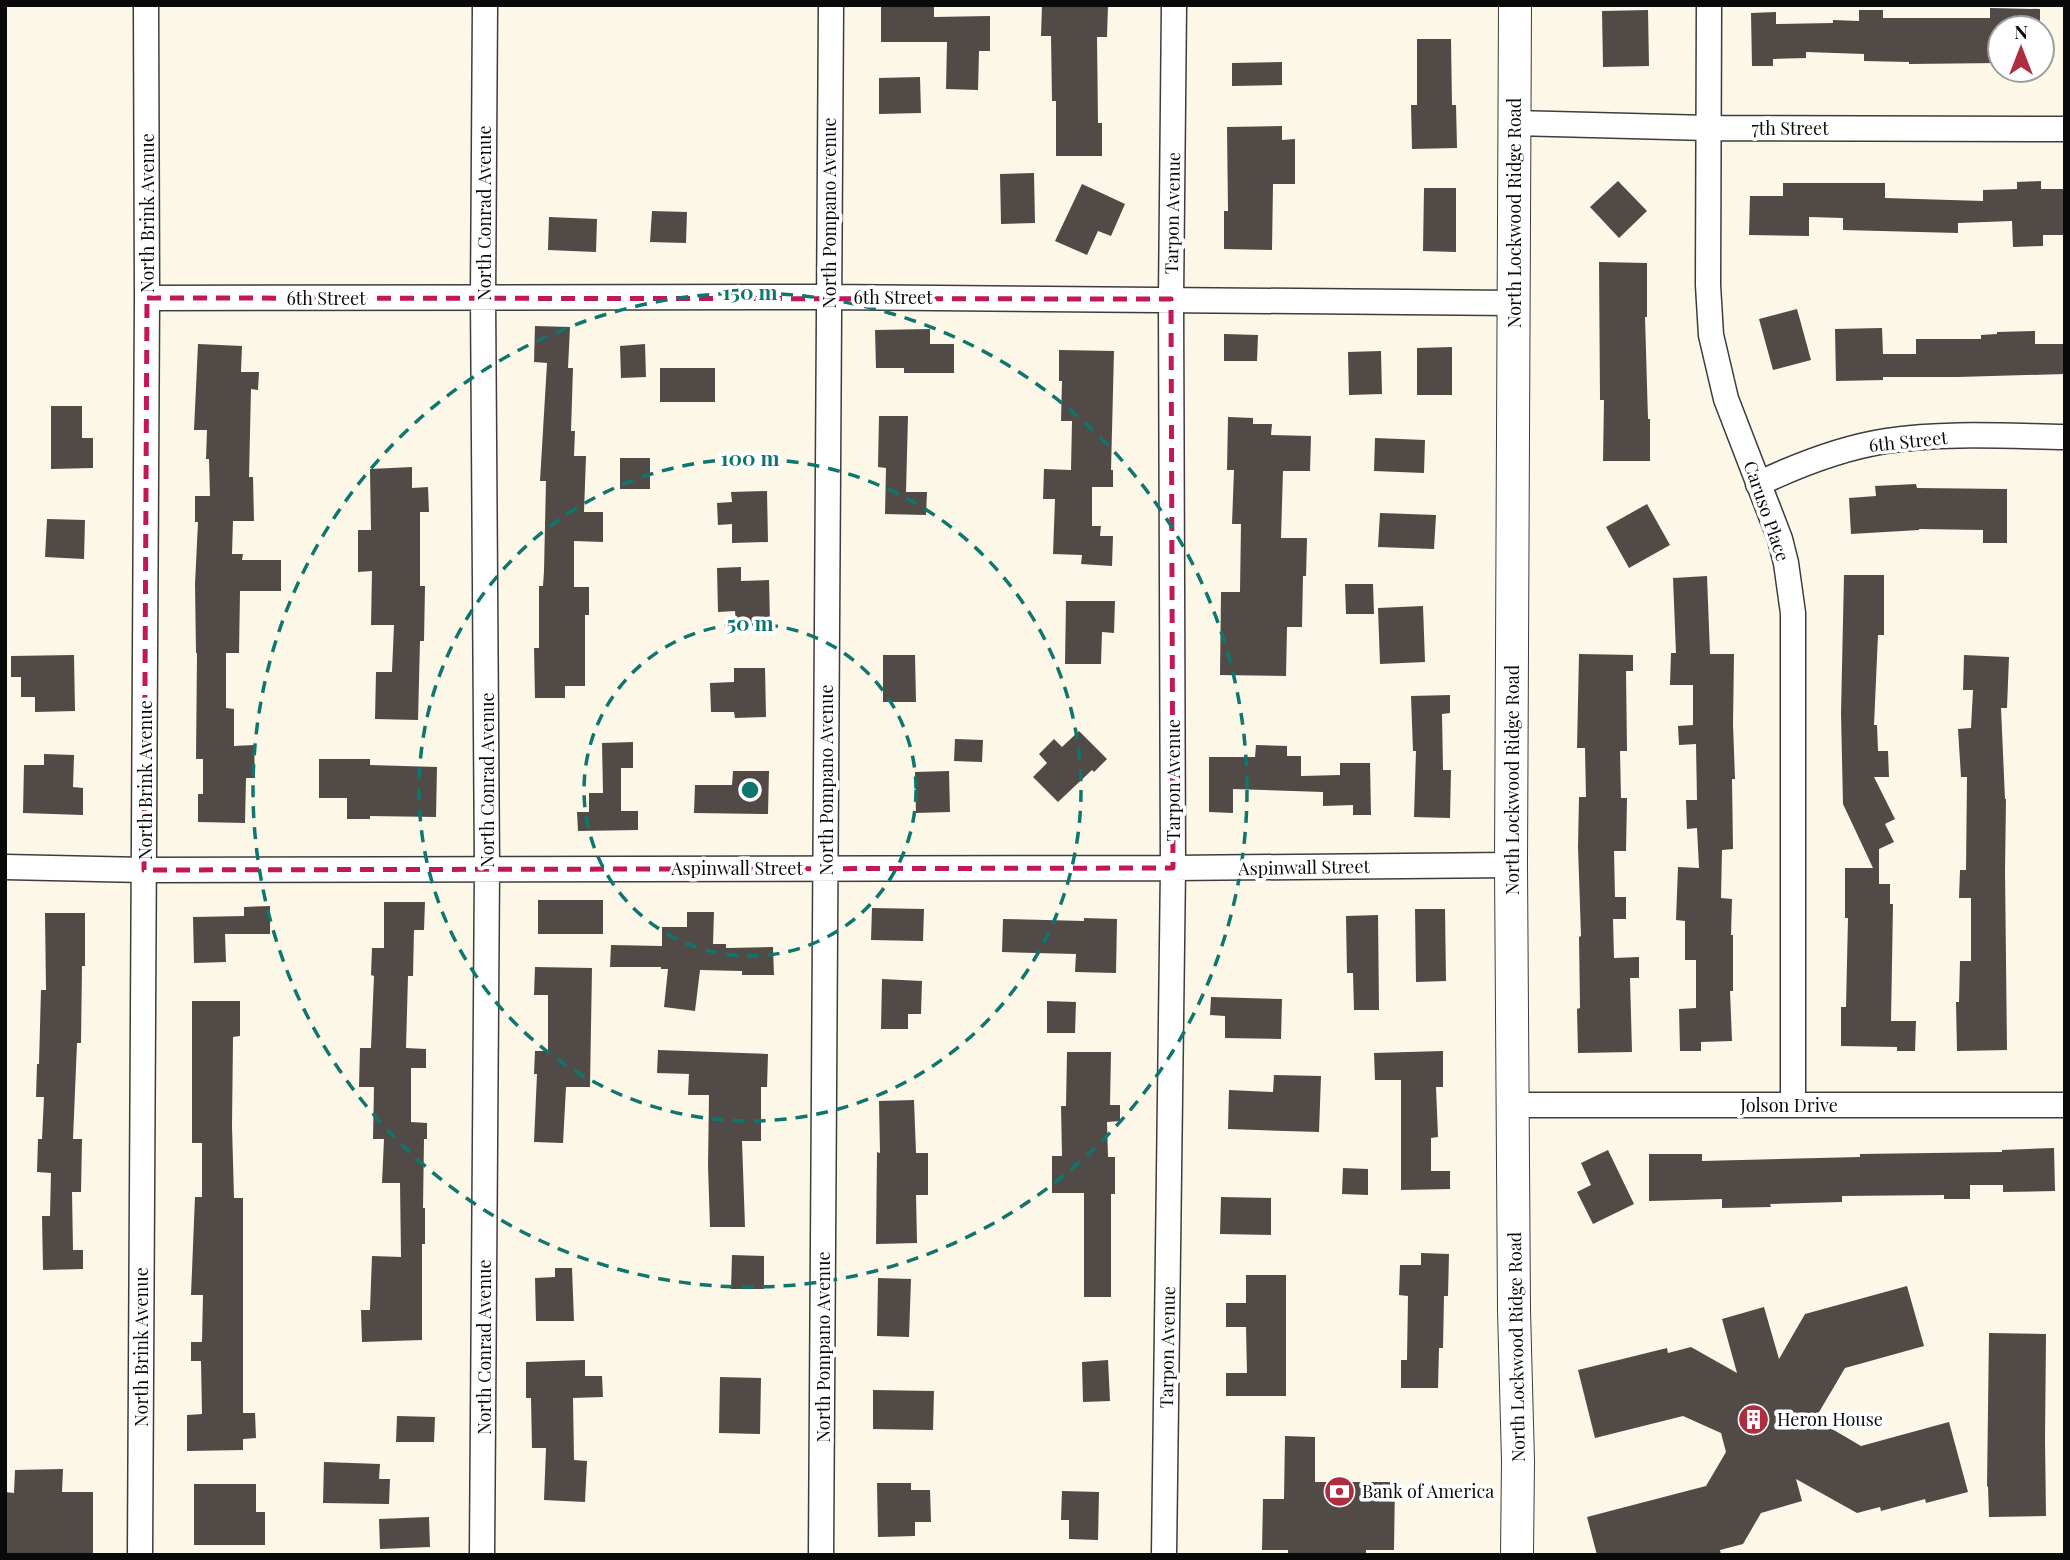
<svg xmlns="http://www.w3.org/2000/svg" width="2070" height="1560" viewBox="0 0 2070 1560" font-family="'Playfair Display',serif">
  <rect width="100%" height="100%" fill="#fdf7e8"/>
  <path fill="#514a47" d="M881,5H934V17L990,16V51H979L978,90L946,89L947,42H881Z
    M1042,5H1108L1107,37H1097L1098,123H1102V156H1056V101H1052L1051,36H1041Z
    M1990,8L2040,9V28H2000V63L1909,64V62L1864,61V54L1806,52V58L1773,59V66H1752L1751,13L1776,12V24L1833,23V20L1859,21V10H1883V18H1990Z
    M1648,10L1649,66L1603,67L1602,11Z
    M1417,39H1451L1452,105H1456L1457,148L1412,149L1411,105H1417Z
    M1282,62V85L1232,86V63Z
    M920,77L921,113L879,114V78Z
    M1282,126V140L1295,139V184H1273L1272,250L1224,249V211H1228L1227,127Z
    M1034,173L1035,223L1001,224L1000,174Z
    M1618,181L1647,211L1619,238L1590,207Z
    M2041,181V189H2065V235H2043V246L2013,247L2012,221L1958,223V233L1843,230V218L1809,217V236L1749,235L1750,196H1783V183H1885V198L1983,201V190L2017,189V182Z
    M1082,184L1125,204L1111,236L1098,231L1087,255L1055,241Z
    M1424,188H1456V252L1423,251Z
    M652,211L687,212L686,243L650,242Z
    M549,217L597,219L596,252L548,250Z
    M1599,262L1647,263V317H1645L1648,419H1650V461H1603L1604,400H1600Z
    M1797,309L1811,360L1773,370L1759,319Z
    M535,326L570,327L568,368H573L571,431H575L574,456H586L584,512H603V542L574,541V587H589V615H585V686H565V698H535L534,648H539V586H543L544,571L546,481H540L547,363L534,362Z
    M1882,328L1883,354H1916V339H1981V335L1997,334V332L2035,331V344H2065V374L1958,377H1883V380L1836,381L1835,329Z
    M930,329V344H954V373H904V368H876L875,330Z
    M1224,334L1258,335L1257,361H1224Z
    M198,344L242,346L241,372H259L258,390L251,389L249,477H253L254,521H233L232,554H243L242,560H281V591H240L239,653H226V708L234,709V746L254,745L255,778H246L245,823L198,822V794H203V759H196L197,653H196L195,584L198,522H195V496H210L209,459H206L207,430H194Z
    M645,344L646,377L621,378L620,346Z
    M1452,347V395H1417V348Z
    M1059,350L1114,351L1111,470H1113V487H1092V526H1101L1100,536H1113L1112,566L1081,564L1082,555L1053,554L1055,499H1043L1044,469L1071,470L1072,421H1061L1062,381H1059Z
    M1381,351L1382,394L1349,395L1348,352Z
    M660,368H715V402H660Z
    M51,406H82V438H93V468L51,469Z
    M879,416H908L906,492H927L926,515L885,514L886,468L878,467Z
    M1228,417L1253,418V424H1272L1271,435L1311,436L1310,471H1283L1281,538H1307L1306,576H1303L1302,627H1287L1286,676L1220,675L1221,592H1240L1241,524H1232L1234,470H1227Z
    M1375,438L1425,440L1424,473L1374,471Z
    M620,458H650V489H620Z
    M412,467V488L428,487L429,512H420V586H425L424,641H420L418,720L375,719L376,672H392L394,625H371L372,571L358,572V530H371L370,469Z
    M1916,484L1917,488L2007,489V543H1983V530L1919,529V530L1851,534L1849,498L1876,496L1875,486Z
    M767,491L768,542L732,543V524L718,525L717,503L732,502L731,492Z
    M1647,504L1670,545L1629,568L1606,527Z
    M1380,513L1436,515L1434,549L1378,547Z
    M47,519L85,520L84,559L45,557Z
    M741,567V581L769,580L770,623L736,624L735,611L718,612L717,568Z
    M1844,575H1884V635H1878L1874,725H1877L1878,751H1888L1889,777H1874L1895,819L1885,824L1894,842L1879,849V884H1890V904H1893L1891,1021H1916L1915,1051H1897V1047L1841,1046V1007H1846L1848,918H1845V868H1873L1843,804L1841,713Z
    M1707,576L1710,654H1734L1733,724L1735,779H1732L1733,849L1722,850L1721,898L1732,899L1731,935H1733V991H1730L1732,1041L1701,1042V1051H1680L1679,1009L1696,1008V960H1685V921L1676,920L1678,867L1699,868L1697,828L1687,829L1686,800H1697L1696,744L1679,745L1678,726L1693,725V685H1670L1671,653H1676L1673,578Z
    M1345,584H1373L1374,614H1346Z
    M1066,601H1115L1114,633L1102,632L1101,664H1065Z
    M1423,606L1425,662L1380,664L1378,608Z
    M1579,654L1633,655V671H1626L1627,751H1620L1621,798H1627L1626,851H1614L1615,897H1626V919H1613L1614,958L1639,957V978H1630L1632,1052L1578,1053L1577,1009L1580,1008L1579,937L1581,936L1578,847L1579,797H1586L1585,748H1577Z
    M74,655L75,711L35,712V697H21V677H11V656Z
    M883,655H915L916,702H883Z
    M1964,655L2009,657L2007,708H2001L2005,799H2006L2005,871L2007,1050L1957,1051L1956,1002H1959L1960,961H1971V898H1959L1960,870H1966L1967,777H1961L1958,729L1971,728L1973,690H1963Z
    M734,668H765L766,717L735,718L734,712H711L710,683L734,682Z
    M1450,695V713L1442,714L1443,770H1451L1450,818L1414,817L1416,751H1413L1411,696Z
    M1079,731L1107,759L1094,772L1092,770L1058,802L1033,777L1047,763L1039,754L1054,739L1062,747Z
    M955,739L983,740L982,762L954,761Z
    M633,742V768H621V811H638V830L578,831L577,812H589V793H603L602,743Z
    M1256,745L1287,746V756H1301V776L1340,775V763H1370L1371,815H1353V805L1323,806V792L1233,789V813L1209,812V757H1255Z
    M44,754L74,755L73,787L83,788V815L23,813L24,765H44Z
    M319,759H370V765L437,767L436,817L370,816V819H347V798H319Z
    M733,771H769L768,814L694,813L695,785H732Z
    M949,771L950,812L916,813L915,772Z
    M538,900H603V934H538Z
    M384,902H425L424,930H414L413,976H408L406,1048L426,1049V1068H411V1122L427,1123V1139H424L423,1208H425V1244H422V1340L362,1342L361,1310H370L372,1256L401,1257L400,1183H382L384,1139H373L374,1087H359L360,1048H371L374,976L371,975L372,948H384Z
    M270,906V934H225L226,962L194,963L193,917L244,916V907Z
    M872,908L924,909L923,941L871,940Z
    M1415,909H1445L1446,981L1416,982Z
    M687,912H714L713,944H726V948L773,947L774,975H742V971L700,970L695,1011L664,1007L668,969H661V967H610L611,945L662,946V927H687Z
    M45,913H85V966H82L81,1043H77L73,1139H82L81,1192H72L73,1250H83V1269L43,1270L42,1216H50L51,1173L37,1172L38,1139H42L44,1097H36L37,1064H39L41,990H46Z
    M1378,915L1379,1010H1354L1353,973H1347L1346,916Z
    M1084,918L1117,919L1116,973L1075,972L1076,954L1002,952L1003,919L1084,921Z
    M535,967L592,968L590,1087H566L563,1143L534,1142L537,1074H534L535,1051H548V995H534Z
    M882,979L922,981L921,1014H908V1029H881Z
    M1211,997L1282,999L1281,1039L1225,1038V1016L1210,1015Z
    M192,1001H240V1036L233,1037L232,1126L234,1198H243V1413H255L256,1438L243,1439V1450L187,1451V1415L202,1414L201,1361H191V1342H202L203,1295H191L195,1197H202V1143H192Z
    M1047,1001L1076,1002L1075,1033H1047Z
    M658,1050L768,1054L767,1087H761V1141H742L745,1227H710L708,1166L709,1095H688L689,1074L657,1073Z
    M1443,1051V1087H1436L1438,1137L1431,1138V1171H1450V1189L1401,1190V1080H1375L1374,1053Z
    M1067,1052H1111L1110,1105H1120V1121L1107,1122L1108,1157H1115V1194H1111V1297H1084V1193H1052V1156H1062L1061,1106H1066Z
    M1274,1075L1321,1076L1319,1132L1228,1129L1229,1090L1273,1092Z
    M914,1100L916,1153H928V1195H916L917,1243L876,1244L877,1152L880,1153L879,1101Z
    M2054,1148L2055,1191L2003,1192V1185H1970V1199H1944V1195L1842,1196V1202L1770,1204L1771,1207L1722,1208V1199L1649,1201V1154H1702V1161L1860,1157V1154L2002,1152V1150Z
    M1608,1150L1634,1204L1593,1224L1577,1192L1591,1185L1581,1163Z
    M1343,1168L1368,1169V1195L1342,1194Z
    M1221,1197L1271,1198V1235L1220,1234Z
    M1421,1253L1449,1254L1448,1296H1444L1443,1348H1439L1438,1388H1401V1360H1407L1408,1296L1399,1295L1400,1265H1421Z
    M732,1255L764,1256V1289H731Z
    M555,1268H572L574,1321H536L535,1278L555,1277Z
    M1246,1275H1286V1396H1226V1373H1247L1246,1327H1226V1303H1246Z
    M878,1278L911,1279L909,1337L877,1336Z
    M1907,1286L1924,1346L1845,1368L1815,1419L1861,1446L1949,1422L1968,1492L1926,1503L1925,1499L1881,1511L1880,1507L1857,1513L1796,1479L1802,1501L1761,1513L1743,1544L1720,1550L1721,1555H1597L1587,1517L1706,1486L1726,1452L1721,1433L1683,1416L1595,1438L1578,1370L1667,1348L1668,1353L1691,1347L1737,1373L1722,1319L1764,1307L1779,1359L1805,1314Z
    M1989,1333L2046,1334L2045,1440L2046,1516L1989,1517L1988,1486L1987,1487Z
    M585,1360V1376H602L603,1397L573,1398L574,1460L587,1461L585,1502L544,1500L546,1448H532L531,1398H526V1362Z
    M1108,1360L1110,1401L1083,1402L1082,1362Z
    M720,1377L761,1378L760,1434L719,1433Z
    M873,1390L934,1391L933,1430L873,1429Z
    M397,1416L435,1417L434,1442H396Z
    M1285,1436L1315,1437V1482H1395L1394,1550H1366V1555H1288V1550H1262L1263,1499H1284Z
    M324,1462L380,1464L379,1479H390L389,1504L323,1503Z
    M63,1469L62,1492H93V1555H5V1492L14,1493L15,1470Z
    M877,1483H911V1490H930L931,1522H915V1536L878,1537Z
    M194,1484H256V1512H265V1545H194Z
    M1062,1491L1099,1492L1098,1540L1069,1539V1520H1061Z
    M429,1517L430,1547L380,1549L379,1519Z"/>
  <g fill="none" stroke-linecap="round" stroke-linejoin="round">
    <defs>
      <path id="minor" d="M1709,5L1708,285L1711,335L1726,399L1780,539L1786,563L1793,613V1105
        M1514,123L1708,128L2065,129
        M147,298L828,297L1513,303
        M1758,484C1800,464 1841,448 1886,441C1945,432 2006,436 2065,437
        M5,867L144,870L1173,868L1511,865
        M1514,1105H2065
        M140,1555L147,298L146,5
        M482,1555L487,869L483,297L485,5
        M821,1555L831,5
        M1164,1555L1173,868L1171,299L1174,5"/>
      <path id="tertiary" d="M1515,5L1511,865L1514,1310L1518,1461L1517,1555"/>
    </defs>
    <use href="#minor" stroke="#3d3d3d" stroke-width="27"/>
    <use href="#tertiary" stroke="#3d3d3d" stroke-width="34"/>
    <use href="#minor" stroke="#fff" stroke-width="24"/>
    <use href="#tertiary" stroke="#fff" stroke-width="32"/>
  </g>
  <path fill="none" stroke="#c2185b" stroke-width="5" stroke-dasharray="14 9" stroke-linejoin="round" d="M147,298L1171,299L1173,868L144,870Z"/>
  <g fill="none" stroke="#0f766e" stroke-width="3.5" stroke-dasharray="12 9">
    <circle cx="750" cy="790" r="166"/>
    <circle cx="750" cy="790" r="331"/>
    <circle cx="750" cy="790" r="497"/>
  </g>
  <defs>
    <symbol id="building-disc" viewBox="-11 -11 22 22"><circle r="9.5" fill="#ae2d3f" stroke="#fff"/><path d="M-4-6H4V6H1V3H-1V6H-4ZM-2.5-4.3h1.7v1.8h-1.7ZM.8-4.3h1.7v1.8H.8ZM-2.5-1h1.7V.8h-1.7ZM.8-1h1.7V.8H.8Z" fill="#fff"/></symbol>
    <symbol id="bank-disc" viewBox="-11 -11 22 22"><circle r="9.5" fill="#ae2d3f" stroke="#fff"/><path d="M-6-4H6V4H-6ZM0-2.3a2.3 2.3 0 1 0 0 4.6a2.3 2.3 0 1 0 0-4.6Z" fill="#fff"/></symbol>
  </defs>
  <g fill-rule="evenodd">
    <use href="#building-disc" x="1736" y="1402" width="35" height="35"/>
    <use href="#bank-disc" x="1322" y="1474" width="35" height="35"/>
  </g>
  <g text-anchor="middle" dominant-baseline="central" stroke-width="7" stroke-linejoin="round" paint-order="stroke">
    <g font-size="18" fill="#0a0a0a" stroke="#fff">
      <text x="1790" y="128">7th Street</text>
      <text transform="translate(147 213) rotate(-90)">North Brink Avenue</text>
      <text transform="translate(484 213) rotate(-90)">North Conrad Avenue</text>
      <text transform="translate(829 213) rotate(-90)">North Pompano Avenue</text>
      <text transform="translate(1172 213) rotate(-89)">Tarpon Avenue</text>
      <text transform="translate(1514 213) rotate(-90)">North Lockwood Ridge Road</text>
      <text x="893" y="297">6th Street</text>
      <text x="326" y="298">6th Street</text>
      <text transform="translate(1908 441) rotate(-6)">6th Street</text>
      <text transform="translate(1767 511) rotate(71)">Caruso Place</text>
      <text transform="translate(145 780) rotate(-90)">North Brink Avenue</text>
      <text transform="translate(487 780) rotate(-90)">North Conrad Avenue</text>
      <text transform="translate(826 780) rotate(-90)">North Pompano Avenue</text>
      <text transform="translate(1173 780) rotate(-90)">Tarpon Avenue</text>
      <text transform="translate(1512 780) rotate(-90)">North Lockwood Ridge Road</text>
      <text transform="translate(1304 867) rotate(-1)">Aspinwall Street</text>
      <text x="737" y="868">Aspinwall Street</text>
      <text x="1789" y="1105">Jolson Drive</text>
      <text transform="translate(141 1347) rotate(-90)">North Brink Avenue</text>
      <text transform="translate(484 1347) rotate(-90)">North Conrad Avenue</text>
      <text transform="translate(823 1347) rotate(-90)">North Pompano Avenue</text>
      <text transform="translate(1167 1347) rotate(-89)">Tarpon Avenue</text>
      <text transform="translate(1516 1347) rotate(-91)">North Lockwood Ridge Road</text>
    </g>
    <g font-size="18" fill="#0a0a0a" stroke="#fff" text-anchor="start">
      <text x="1777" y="1419">Heron House</text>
      <text x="1362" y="1491">Bank of America</text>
    </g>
  </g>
  <circle cx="750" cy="790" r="10" fill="#0f766e" stroke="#fff" stroke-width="3.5"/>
  <g font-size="21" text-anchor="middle" font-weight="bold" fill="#0f766e" stroke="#fff" stroke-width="7" stroke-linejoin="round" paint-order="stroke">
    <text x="750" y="300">150 m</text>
    <text x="750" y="466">100 m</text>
    <text x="750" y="631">50 m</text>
  </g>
  <rect width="2070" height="1560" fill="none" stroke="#0a0a0a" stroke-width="14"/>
  <g transform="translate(2021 49)"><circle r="33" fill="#ffffff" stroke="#9d9d9d" stroke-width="2"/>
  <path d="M0-5L12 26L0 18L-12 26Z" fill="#ae2d3f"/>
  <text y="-10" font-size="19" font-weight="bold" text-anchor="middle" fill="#0a0a0a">N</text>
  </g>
</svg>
